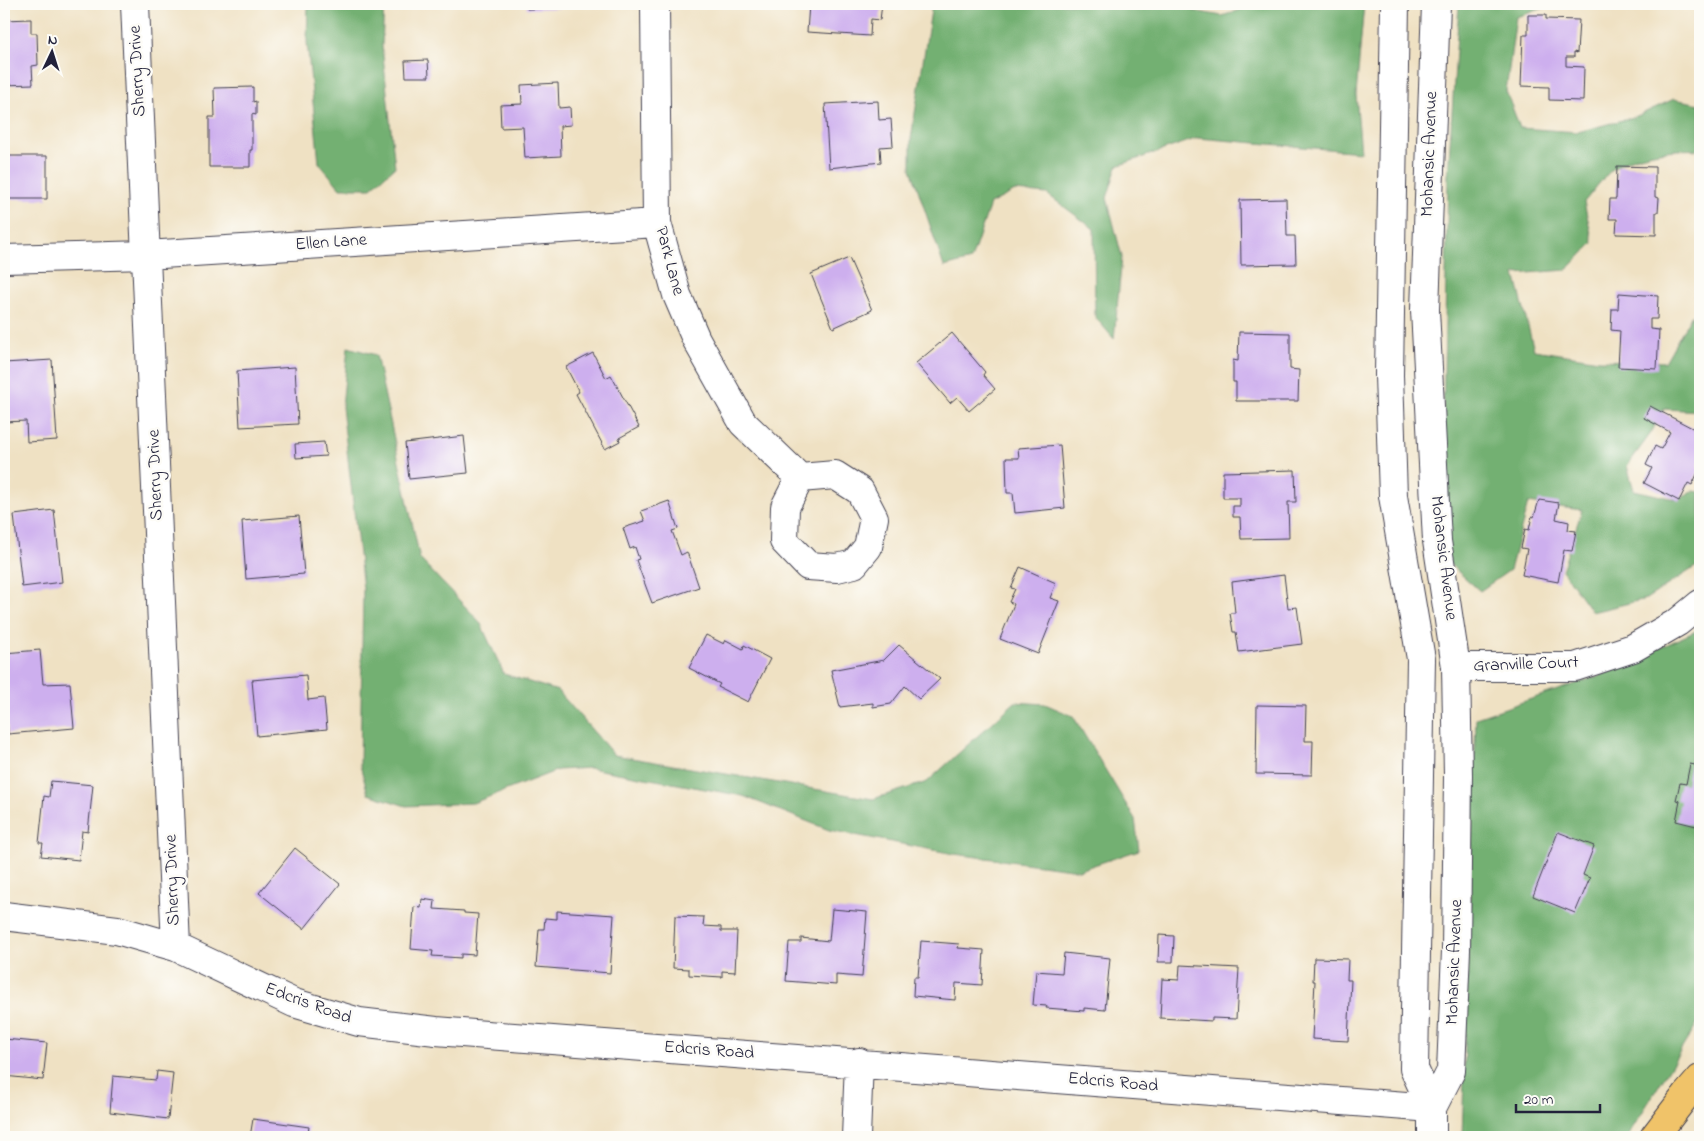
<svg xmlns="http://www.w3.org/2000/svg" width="1704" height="1141" viewBox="0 0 1704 1141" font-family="'Indie Flower',sans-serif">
  <rect width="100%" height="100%" fill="#fdfcf7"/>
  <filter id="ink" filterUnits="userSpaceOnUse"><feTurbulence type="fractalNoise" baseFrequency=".02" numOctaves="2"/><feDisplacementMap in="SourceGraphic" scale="10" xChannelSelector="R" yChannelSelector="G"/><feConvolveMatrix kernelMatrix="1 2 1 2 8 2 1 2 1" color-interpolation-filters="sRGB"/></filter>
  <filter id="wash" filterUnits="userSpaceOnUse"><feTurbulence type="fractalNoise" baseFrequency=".0096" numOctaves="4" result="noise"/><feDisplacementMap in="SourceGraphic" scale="20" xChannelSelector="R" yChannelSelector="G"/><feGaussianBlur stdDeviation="1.12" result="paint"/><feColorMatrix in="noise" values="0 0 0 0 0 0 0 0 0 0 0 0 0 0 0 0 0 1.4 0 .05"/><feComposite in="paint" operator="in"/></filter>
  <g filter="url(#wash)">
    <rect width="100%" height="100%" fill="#efe1c3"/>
    <path fill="#73b072" stroke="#4a6956" d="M308,4H384L382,46L395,167L371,188H340L319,163L307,42Z
      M932,4H1192L1194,11L1222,16L1249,7L1252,4H1364L1356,95L1361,152L1198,138L1117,166L1107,198L1122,257L1114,339L1095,317L1094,229L1047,194L1015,191L990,204L971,260L944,267L911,169V139Z
      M1459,4H1557L1516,17L1506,91L1520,128L1578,132L1637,116L1674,99L1700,104V150C1676,148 1631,153 1613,169C1602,178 1593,192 1584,202L1593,243L1567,270L1515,274L1534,350L1599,360L1665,362L1691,316L1700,317V411L1664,409L1651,433L1627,466L1634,490L1679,500L1692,491L1700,492V564L1646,599L1592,612L1562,570L1582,510L1528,503L1510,570L1480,591L1447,562L1443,424L1448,175Z
      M348,347L376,355L420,559L480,622L504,674L558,691L614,755L873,799L927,782L1015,702L1045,704L1073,716L1135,819L1139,850L1079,870L954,854L829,830L743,796L590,768L558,770L473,803L406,806L368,794L360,765L363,589L342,407Z
      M1700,629V1019L1627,1137H1462L1476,718L1604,674Z"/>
    <g id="blocks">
      <path fill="#cdafee" d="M526,4H563V8L527,9Z
        M809,4H882L880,20L871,19L870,36L807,32Z
        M1528,15H1546V19L1579,20L1577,53L1574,52V57H1566V66L1584,67L1583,101L1549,100V87L1521,86L1523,35H1528Z
        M31,19V33H37L38,65L32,66L33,84L4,85V20Z
        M428,60L429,77H406L405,61Z
        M558,83L559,108L570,107L571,125L560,126L561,156L525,158L523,127L501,128L500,105L522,104L521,85Z
        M253,87V102L256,101V115L252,114V150H250V167H209V117H215L214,88Z
        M878,101L879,120L891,119L893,146L880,147L881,162L829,168L825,104Z
        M4,156H47V199H4Z
        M1617,166L1655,167V197L1659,198L1658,212H1656V235L1616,234L1617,219H1609L1610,199H1616Z
        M1286,199L1287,236H1295L1296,264L1241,265L1240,200Z
        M849,258L872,310L833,328L811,274Z
        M1619,293L1658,296L1657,319H1650V329L1659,330L1657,369L1618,367L1620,331L1611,330L1612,309H1618Z
        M1239,332L1290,333V369L1299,370L1298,401H1236V382H1233V360L1238,361Z
        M952,333L985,372L983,375L995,389L969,411L957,397L950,403L916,363Z
        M593,353L606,378L611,375L639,427L619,438L620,441L605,449L576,394L579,392L566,367Z
        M52,360L57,440L27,442L26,421L4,422V363Z
        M295,367L298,424L240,427L237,371Z
        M1650,406L1700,432V460L1697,466L1700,468L1692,485L1688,483L1679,501L1644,483L1652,468L1646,465L1655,446L1661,449L1670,432L1644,418Z
        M464,436L468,473L409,479L405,443Z
        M324,442L326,456L296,458L295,444Z
        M1060,445L1065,508L1015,513L1013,493H1007L1006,458H1019L1018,448Z
        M1295,470L1296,502H1288L1289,538L1241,539L1240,517H1233V506H1240V498H1223V472Z
        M1539,500L1559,503L1556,519L1569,522L1568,530L1576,531L1572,551L1564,550L1558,582L1522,575L1527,549L1521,548L1525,529L1529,530L1532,516L1534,517Z
        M669,501L678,529L672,531L681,555L687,552L699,587L652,603L636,560L639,559L635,547L630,549L623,528L645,521L641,511Z
        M54,510L62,582L22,587L14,515Z
        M299,516L304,574L246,579L242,521Z
        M1020,567L1056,583L1050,598L1059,601L1038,654L1000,639L1014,604L1009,602L1015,589L1011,588Z
        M1284,575L1288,608L1297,607L1302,644L1239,652L1236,632H1233L1230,613H1235L1232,582Z
        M706,635L724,644L726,640L743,649L744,645L770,659L748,702L718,687L720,684L689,668Z
        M899,645L940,679L919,699L905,686L891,704L873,707V703L840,707L831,670L884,660Z
        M40,650L43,684L70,683L74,728L8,734L7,718H4V653Z
        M306,675L308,700L324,698L327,729L257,736L252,680Z
        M1257,705L1306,706L1305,741H1313L1312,775L1256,774Z
        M1690,764L1700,766V827L1676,821L1680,801L1676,800L1680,783L1686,784Z
        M51,781L93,785L88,832L82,831L79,860L41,856L43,843H39L44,796L49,797Z
        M1558,832L1594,846L1583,875L1590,878L1575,913L1533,896Z
        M295,848L340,884L304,929L259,893Z
        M422,899L435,901L434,909L464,911V913L478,914L475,955L461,954V958L432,956L433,951L411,949L414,907L421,908Z
        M832,909L867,912L862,977L836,975V985L786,981L789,942H801V938L829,941Z
        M557,911L614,915L610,973L536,967L539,929H544L545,918L557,919Z
        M675,916L704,917L703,926L721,927V931H737L735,972L722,971V977L689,975V969L673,968Z
        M1159,935L1174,936L1173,962H1158Z
        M921,941L959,944L958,948L984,950L982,985L956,983L955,1000L913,996L914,977H918Z
        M1064,953L1110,958L1105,1010L1084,1008V1011L1046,1008L1047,1006L1033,1005L1036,971L1062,973Z
        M1314,958L1348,959L1347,980H1351L1348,1041L1312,1039L1315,981H1313Z
        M1180,965L1239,968L1236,1019L1212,1018V1021L1160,1018L1162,979L1179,980Z
        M4,1039L47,1043L43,1080L4,1076Z
        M157,1071L173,1073L168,1119L110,1112L113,1076L156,1080Z
        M253,1119L309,1127L307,1137H250Z"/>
    </g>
  </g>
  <g filter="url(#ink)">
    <use href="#blocks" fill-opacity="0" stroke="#413f4f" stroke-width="1"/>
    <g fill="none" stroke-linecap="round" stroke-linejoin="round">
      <defs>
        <path id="minor" d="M135,4L176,947
          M655,4L657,223L677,295L696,339L743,423L800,478
          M1395,4L1389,375L1393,496L1421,659L1414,1069L1432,1108V1137
          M4,259L146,255L657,223
          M835,475L860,491L874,518L868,547L854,564L837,568L808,566L784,541L785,507L800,478Z
          M1456,667H1575L1633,648L1678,622L1700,604
          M4,916L117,930L176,947L294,1003L359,1022L436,1031L1432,1108L1451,1071L1456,950L1458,775L1456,667L1437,541L1425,310L1436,4
          M856,1137L859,1062"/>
        <path id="motorway" d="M1654,1137L1687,1094L1700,1079"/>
      </defs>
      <use href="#minor" stroke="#413f4f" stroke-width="30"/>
      <use href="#motorway" stroke="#413f4f" stroke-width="30"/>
      <use href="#minor" stroke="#fff" stroke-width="28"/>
      <use href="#motorway" stroke="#f0c369" stroke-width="28"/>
    </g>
  </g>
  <g text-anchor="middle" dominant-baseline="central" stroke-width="5" stroke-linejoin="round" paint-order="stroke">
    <g font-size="18" fill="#22223b" stroke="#fdfcf7">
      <text transform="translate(138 71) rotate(-93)">Sherry Drive</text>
      <text transform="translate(1430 154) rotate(-88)">Mohansic Avenue</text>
      <text transform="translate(331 243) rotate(-4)">Ellen Lane</text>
      <text transform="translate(669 261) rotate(75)">Park Lane</text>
      <text transform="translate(156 475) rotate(-92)">Sherry Drive</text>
      <text transform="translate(1443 558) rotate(83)">Mohansic Avenue</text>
      <text transform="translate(1526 665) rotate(-2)">Granville Court</text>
      <text transform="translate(173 880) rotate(-92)">Sherry Drive</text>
      <text transform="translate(1455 962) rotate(-88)">Mohansic Avenue</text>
      <text transform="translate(308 1004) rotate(20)">Edcris Road</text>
      <text transform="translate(709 1051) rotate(4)">Edcris Road</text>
      <text transform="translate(1113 1083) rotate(5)">Edcris Road</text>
    </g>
  </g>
  <rect width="1704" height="1141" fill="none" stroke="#fdfcf7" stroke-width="20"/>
  <g transform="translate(52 52) rotate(4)" stroke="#fdfcf7" stroke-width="4" paint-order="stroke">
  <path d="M0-4L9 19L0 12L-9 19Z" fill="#22223b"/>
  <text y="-8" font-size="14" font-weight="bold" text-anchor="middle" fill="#22223b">N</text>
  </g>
  <path d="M1516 1104v8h84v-8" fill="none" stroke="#22223b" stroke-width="2.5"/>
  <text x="1524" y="1104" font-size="15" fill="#22223b" stroke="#fdfcf7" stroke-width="4" paint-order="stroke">20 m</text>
</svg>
